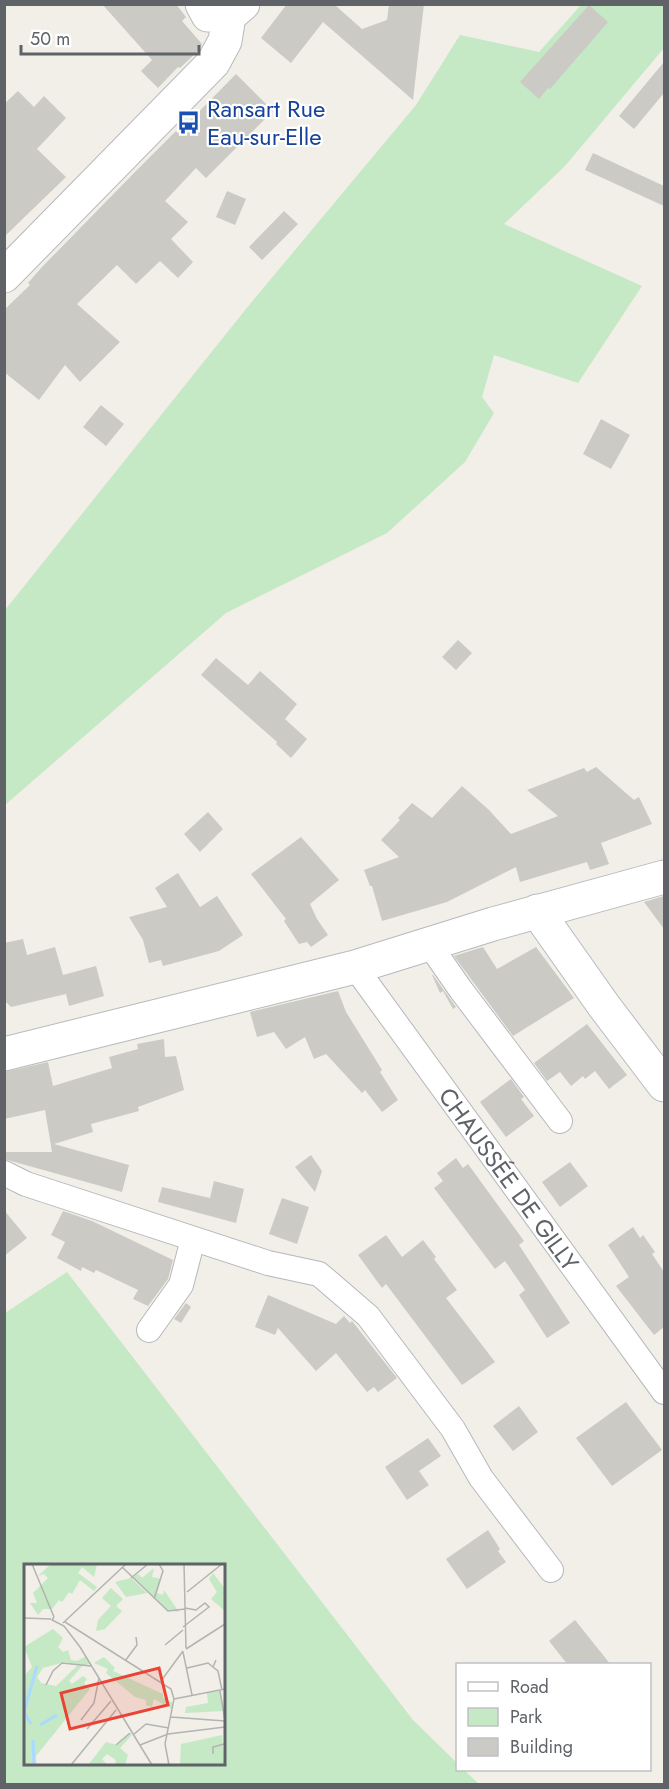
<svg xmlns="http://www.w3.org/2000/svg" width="669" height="1789" viewBox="0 0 669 1789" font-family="Jost,sans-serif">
  <rect width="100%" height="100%" fill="#f1efe8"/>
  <path fill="#c5e8c5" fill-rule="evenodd" d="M581,5H664V48L565,166L504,224L642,286L578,383L494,355L482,397L494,413L465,462L387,533L226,613L5,805V610L250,304L416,105L460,35L539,52Z
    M67,1272L413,1720L457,1763L458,1770H464L479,1784H5V1313ZM26,1566H224V1764H26Z"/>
  <path fill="#cccac5" d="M102,4H176L186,17L182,21L202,44L199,50L180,68L178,67L158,88L141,71L152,60Z
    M287,4H337L336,6L362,29L387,20L389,4H424L413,100L323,22L291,63L261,38Z
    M589,5L608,22L550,89L548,88L539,99L520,82Z
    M664,62V93L634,129L619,116Z
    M236,74L273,111L206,178L196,168L165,201L188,222L171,239L193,262L178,278L160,261L136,284L117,265L77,304L120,342L80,382L65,365L39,400L4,372V310L30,285L28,283L42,267L134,173L176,131L178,133Z
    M18,91L34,107L44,96L66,118L37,149L66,177L4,237V104Z
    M593,153L664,186V206L585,170Z
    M227,191L246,199L235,225L216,217Z
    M284,211L298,224L262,260L249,247Z
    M101,405L124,424L106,446L83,427Z
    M601,419L630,435L611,469L583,454Z
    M458,640L472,653L456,670L442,657Z
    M216,658L248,685L260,671L297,704L285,719L307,739L291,758L276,744L277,742L201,675Z
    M596,767L634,800L639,797L652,824L601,843L609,864L590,870L587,862L520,882L516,867L447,902L382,921L372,886H370L364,870L399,857L381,840L400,820L398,818L412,803L432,818L462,786L489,810L511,834L558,816L527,790L584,768L587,772Z
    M208,812L223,829L200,852L184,834Z
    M301,837L339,880L310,904L317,919L328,935L311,947L307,942L299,944L284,921L286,919L251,874Z
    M178,873L200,907L217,896L243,935L219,951L163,966L161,960L149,963L143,940L129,917L167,907L155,888Z
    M664,896V929L644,902Z
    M23,939L27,955L55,947L63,975L96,966L104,996L69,1006L66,994L11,1007L4,1000V943Z
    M483,947L497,969L536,947L574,998L513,1036L454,956Z
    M432,975H433L456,1007L453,1009L443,991L440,993Z
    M338,991L346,1012L382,1070L380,1072L398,1100L382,1112L365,1090L362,1093L326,1054L314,1059L305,1037L286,1049L274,1032L257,1037L250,1012Z
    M587,1024L627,1075L609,1089L595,1071L585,1079L583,1076L571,1086L560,1072L547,1081L534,1063Z
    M164,1039L165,1057L176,1056L184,1090L138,1107L139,1111L91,1124L93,1132L54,1144L129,1165L122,1192L4,1159V1152H52L45,1110L4,1119V1072L48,1062L53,1086L112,1068L109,1057L138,1049L137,1044Z
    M511,1079L524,1097L521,1099L534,1116L506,1137L480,1102Z
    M311,1155L322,1171L315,1192L295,1167Z
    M456,1158L463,1168L468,1164L524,1241L519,1245L570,1323L547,1338L519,1295L525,1290L505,1261L495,1269L434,1188L443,1181L437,1173Z
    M570,1162L588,1186L560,1207L542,1182Z
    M214,1181L244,1189L236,1223L158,1202L162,1187L210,1198Z
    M282,1198L309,1207L297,1244L269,1234Z
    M4,1210L27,1238L4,1256Z
    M63,1211L92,1221L173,1260L168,1279L148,1306L133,1299L138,1290L96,1270L94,1273L82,1267L81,1271L57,1258L65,1242L51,1235Z
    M633,1227L640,1238L643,1235L655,1252L652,1254L664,1272V1327L654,1335L616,1286L629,1277L608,1245Z
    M386,1235L402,1257L423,1240L436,1257L434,1259L457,1290L446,1298L495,1362L462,1385L386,1284L382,1288L358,1255Z
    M268,1295L336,1324L344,1316L350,1323L352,1321L397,1378L378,1392L374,1387L367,1392L336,1353L316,1371L278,1328L275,1335L255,1327Z
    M186,1303L191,1307L181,1323L174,1319Z
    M626,1402L662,1450L612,1486L576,1438Z
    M519,1406L538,1432L513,1451L493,1426Z
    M428,1438L441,1456L419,1471L429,1485L407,1500L385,1467Z
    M488,1530L500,1549L498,1551L506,1562L467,1589L446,1559Z
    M575,1620L611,1665H568L549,1641Z"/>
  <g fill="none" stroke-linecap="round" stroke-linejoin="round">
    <defs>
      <g id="street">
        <path d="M429,944L461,990L560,1121"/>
        <path id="s1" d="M355,967L664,1392"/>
        <path d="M4,1173L26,1184L268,1263L319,1274L368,1316L453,1429L481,1478L551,1570"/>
        <path d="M149,1330L181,1285L193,1239"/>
      </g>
      <path id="secondary" d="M202,4L208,15L229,16L243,4
        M4,276L213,63L225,41L229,16
        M537,911L604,1006L664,1085
        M4,1054L355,967L493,924L664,877"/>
    </defs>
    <use href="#street" stroke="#b5b8bc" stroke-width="26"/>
    <use href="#secondary" stroke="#b6babf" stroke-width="35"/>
    <use href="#street" stroke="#fff" stroke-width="24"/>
    <use href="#secondary" stroke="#fff" stroke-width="33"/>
  </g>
  <defs>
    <symbol id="bus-bare" viewBox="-9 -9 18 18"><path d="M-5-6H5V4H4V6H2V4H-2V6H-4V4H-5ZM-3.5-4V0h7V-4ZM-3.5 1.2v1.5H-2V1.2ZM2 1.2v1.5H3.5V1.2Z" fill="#1a4fb4" stroke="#fff" stroke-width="2.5" paint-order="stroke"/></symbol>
  </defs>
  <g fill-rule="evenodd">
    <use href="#bus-bare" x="172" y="106" width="33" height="33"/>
  </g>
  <g text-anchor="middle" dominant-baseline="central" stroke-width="4.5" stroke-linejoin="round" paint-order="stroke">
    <g font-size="24" fill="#164399" stroke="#fff" text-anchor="start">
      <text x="207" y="108">Ransart Rue<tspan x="207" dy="28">Eau-sur-Elle</tspan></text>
    </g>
    <g font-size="24" fill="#5f6368" stroke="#fff">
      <text stroke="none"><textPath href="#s1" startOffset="262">CHAUSSÉE DE GILLY</textPath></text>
    </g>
  </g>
  <g transform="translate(24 1564)">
    <rect width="201" height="201" fill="#f1efe8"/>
    <path d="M27,0H73L70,13L58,3L54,9L73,23L70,27L56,16L48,30L45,28L38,38L35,36L28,45H19L14,51L6,39H13L9,29L24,14L20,10L14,12ZM130,4L128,13L137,15L133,29L139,31L140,26L155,48L143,46L109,13L114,10L118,14ZM189,9L201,25V47L187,35L193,28L185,15ZM107,14L123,29L102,33L91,18ZM87,24L99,35L92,42L98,47L81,65L72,67L74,56L87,42L78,34ZM29,65L39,74L34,83L39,88L44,86L47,96L53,97L62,92L67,100L59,101L45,117L48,120L59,112L63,115L60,119L66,125L12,192V201H0V112L8,103L0,83ZM41,98L54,101L32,122L17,119L13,113L19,104ZM80,93L91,104L89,107L139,130V134L149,139L148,145L130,135L128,143L122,141V136L111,133L82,109L84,105L70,99ZM196,127L200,147L161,149L162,143L184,139L183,129ZM106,169L108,171L96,184L104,191L101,201H91L92,196L83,190L78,195L83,201H64L82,178L93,181ZM198,171L200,200L156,201L157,180Z" fill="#c5e8c5" fill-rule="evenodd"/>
    <path fill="none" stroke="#aadaff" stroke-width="3" d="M7,160L0,148L13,102M16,161L33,151M9,176L10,201"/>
    <path fill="none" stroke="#b3b3b1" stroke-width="1.5" d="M8,0L30,53M160,0L162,84M98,3L144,47L161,45M107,14L124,0M163,28L198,0M130,35L139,7L135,0M30,53L28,56L40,62L56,83L128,201M0,54L27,55M41,58L147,125L150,135L141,180L145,201M39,59L102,0M159,63L185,43L181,39L172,46L161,44M141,81L159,66M162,85L201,60M159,88L168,131M192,96L189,103L194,107L198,126M101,97L113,81L112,73M163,104L184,99L189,103M137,117L159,87M22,121L29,107L38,99L67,102M196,127L201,156M150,135L201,125M147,153L201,157M57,156L70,139L75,114M63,165L87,137M109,171L122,160L145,164M92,181L106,169M116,181L144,170L201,163M189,190V183L200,180M47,201L92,146"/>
    <path fill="#ea4335" fill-opacity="0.15" stroke="#ea4335" stroke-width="3" d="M135,104L144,141L46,165L37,129Z"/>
    <rect width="201" height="201" fill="none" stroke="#5f6368" stroke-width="3"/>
  </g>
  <rect width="669" height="1789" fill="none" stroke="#5f6368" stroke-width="12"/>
  <rect x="456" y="1663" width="195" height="108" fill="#ffffff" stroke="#bfc1c3" stroke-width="1.5"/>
  <rect x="468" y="1682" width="30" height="9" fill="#ffffff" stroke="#bfc1c3" stroke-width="1.5"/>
  <text x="510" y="1693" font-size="18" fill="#5f6368">Road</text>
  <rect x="468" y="1708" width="30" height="18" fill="#c5e8c5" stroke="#bfc1c3" stroke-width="1.5"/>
  <text x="510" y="1723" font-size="18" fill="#5f6368">Park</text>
  <rect x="468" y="1738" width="30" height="18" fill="#cccac5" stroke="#bfc1c3" stroke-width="1.5"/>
  <text x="510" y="1753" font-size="18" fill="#5f6368">Building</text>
  <path d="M21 45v9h178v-9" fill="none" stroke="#5f6368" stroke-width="3"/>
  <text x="30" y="45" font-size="18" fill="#5f6368" stroke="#ffffff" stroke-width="4.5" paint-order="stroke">50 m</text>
</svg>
